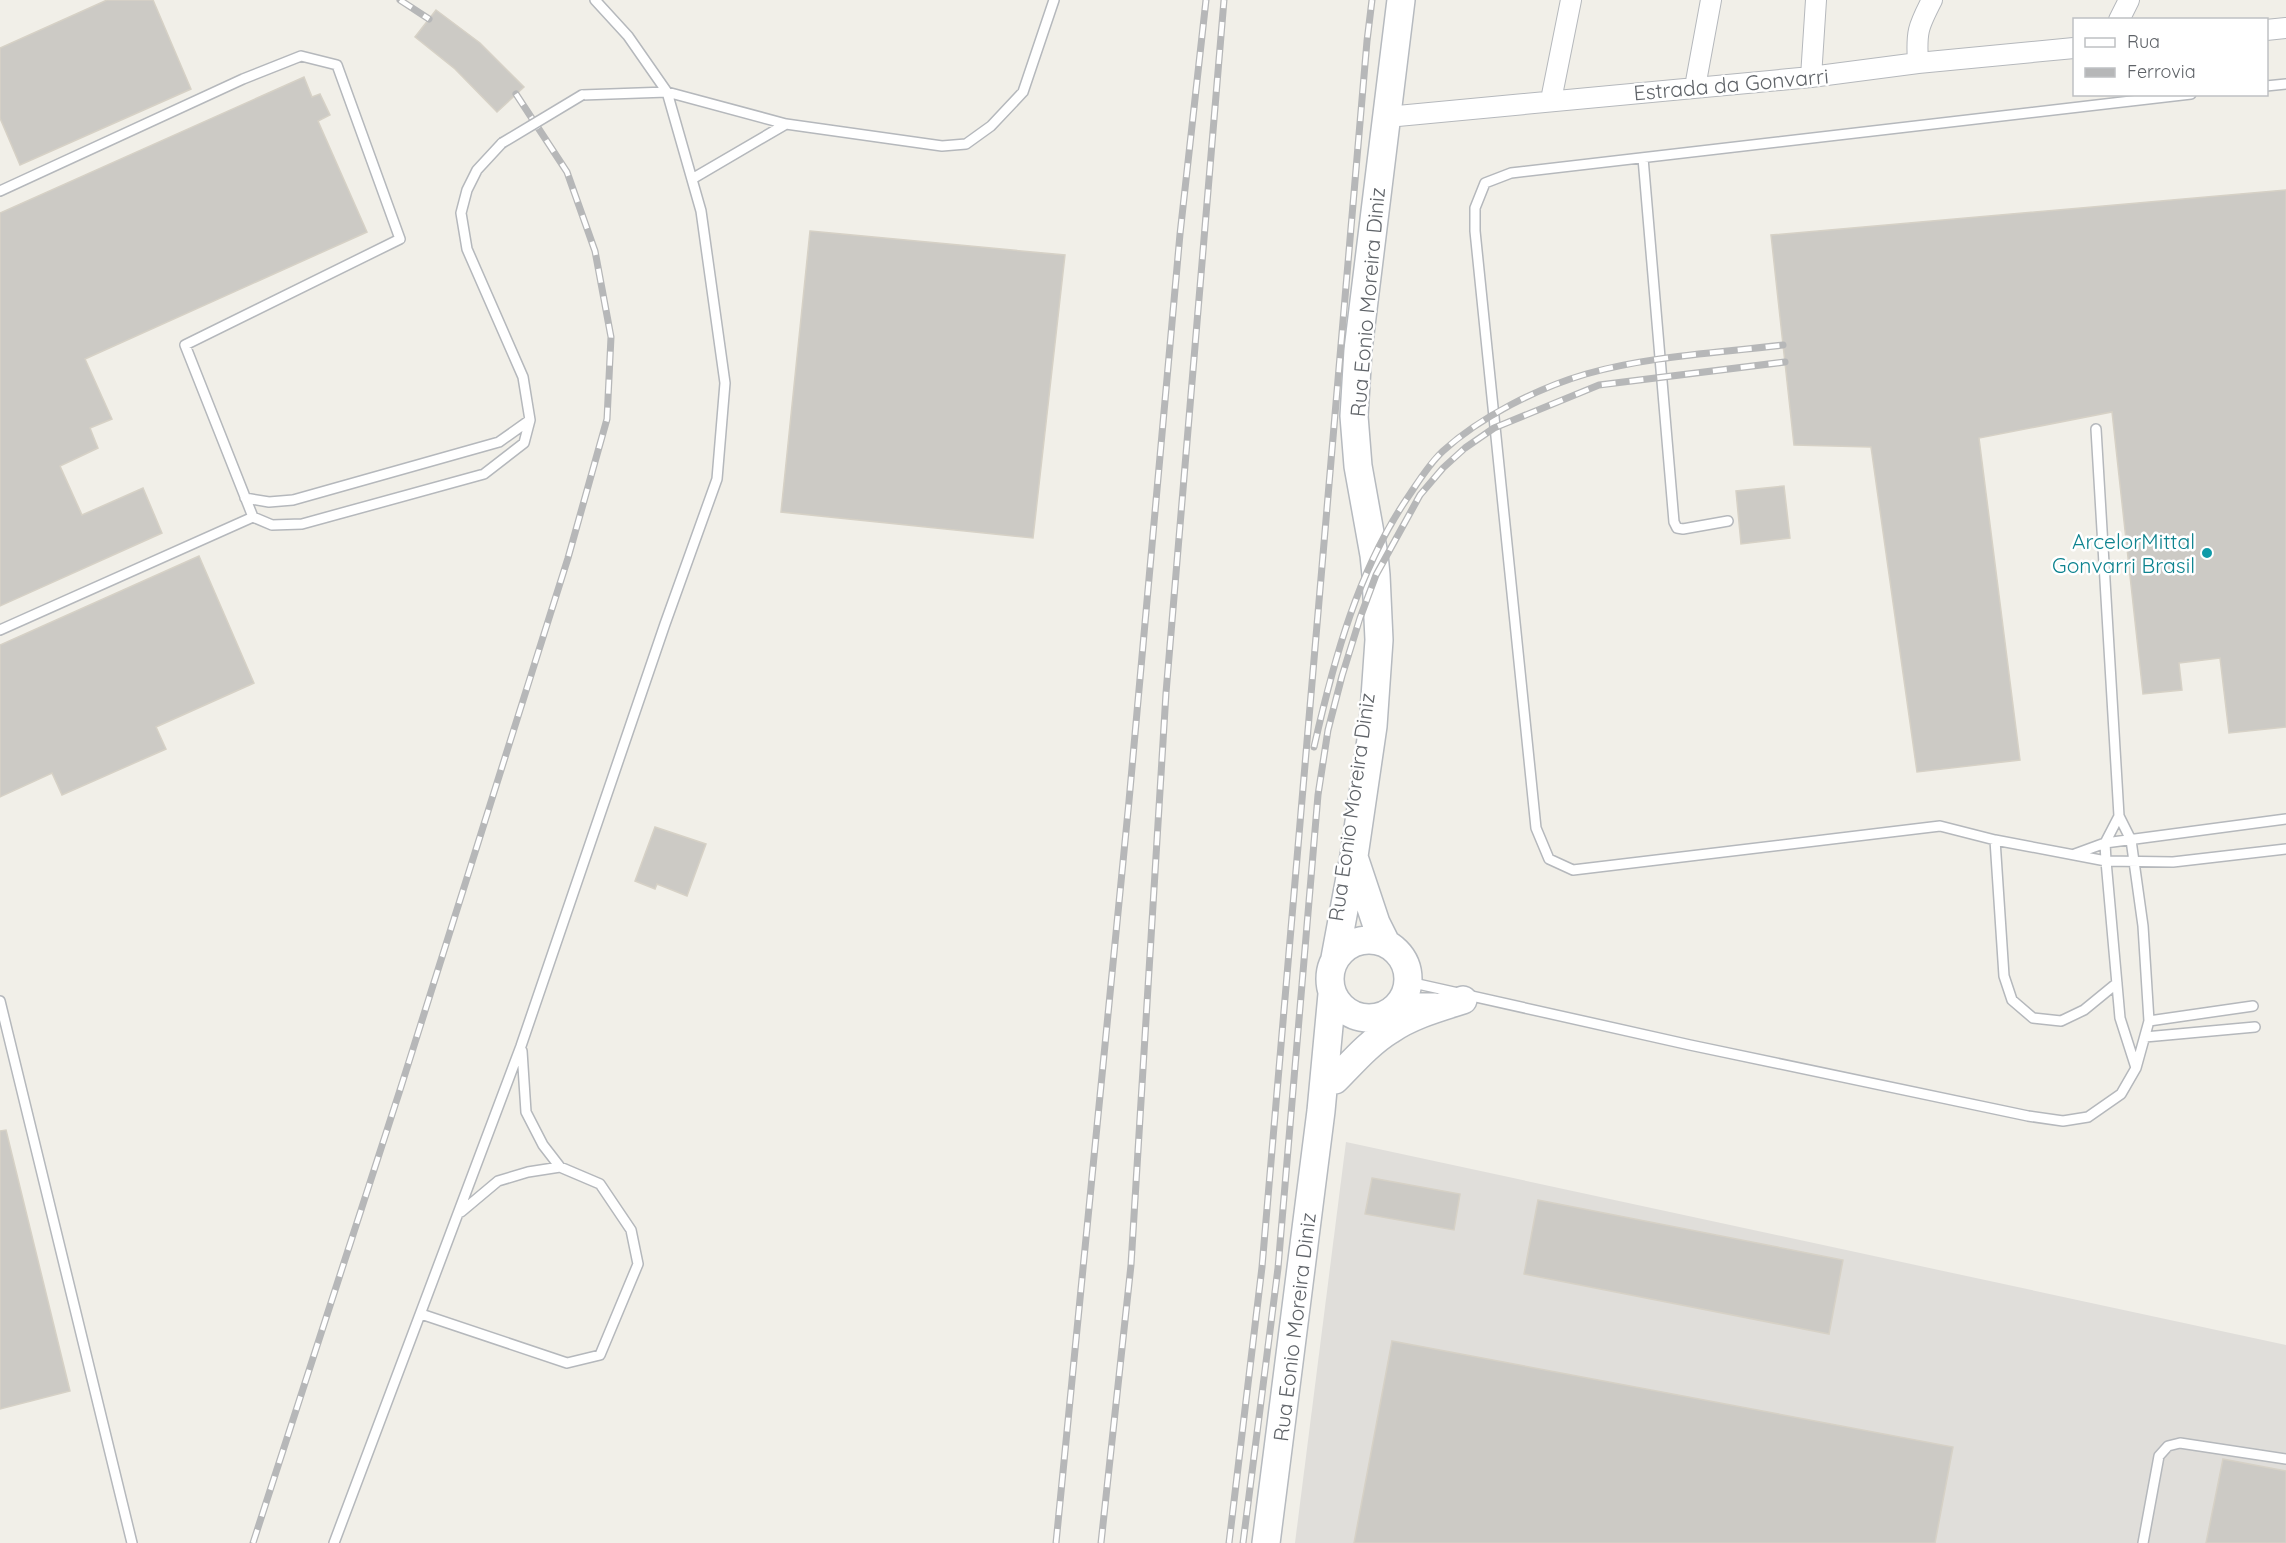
<svg xmlns="http://www.w3.org/2000/svg" width="2286" height="1543" viewBox="0 0 2286 1543" font-family="Quicksand,sans-serif">
  <rect width="100%" height="100%" fill="#f1efe8"/>
  <path fill="#e0deda" d="M1346,1142L2286,1345V1543H1295Z"/>
  <path fill="#cccac5" stroke="#d6d1c6" stroke-width="1.5" d="M107,0H153L191,89L20,165L0,118V48Z
    M436,10L480,43L524,87L497,112L455,69L415,37Z
    M304,77L312,97L320,94L330,115L318,121L367,232L85,359L112,419L90,428L98,448L60,466L82,515L143,488L162,533L0,606V213Z
    M2286,190V727L2229,733L2220,658L2179,663L2182,690L2143,694L2112,412L1979,438L2020,760L1917,772L1871,447L1794,445L1771,235Z
    M810,231L1065,255L1033,538L781,512Z
    M1784,486L1790,538L1741,544L1736,491Z
    M199,556L254,683L156,727L166,749L62,795L52,773L0,797V645Z
    M655,827L706,844L687,896L657,884L655,889L635,881Z
    M6,1130L70,1391L0,1409V1131Z
    M1372,1178L1460,1194L1454,1230L1365,1214Z
    M1538,1200L1843,1260L1829,1334L1524,1274Z
    M1392,1341L1953,1447L1935,1543H1354Z
    M2223,1459L2286,1471V1543H2206Z"/>
  <g fill="none" stroke-linecap="round" stroke-linejoin="round">
    <defs>
      <path id="service" d="M2266,86L2286,84
        M2191,94L1511,173L1485,183L1475,208V231L1536,828L1549,859L1573,870L1940,826L1995,840L2106,861L2173,862L2286,849
        M582,95L667,92L786,124L942,146L966,144L991,126L1023,92L1054,0
        M1643,158L1674,522L1677,528L1683,529L1728,521
        M692,179L786,124
        M0,191L243,79L301,56L337,65L400,239L185,345L253,517
        M245,498L269,502L293,500L499,442L530,420
        M0,630L253,517L272,525L302,524L484,474L524,443L530,420L523,377L467,249L461,213L467,190L477,170L502,143
        M2119,816L2105,843L2106,861L2120,1018L2136,1068
        M1995,840L2004,976L2012,1000L2033,1018L2061,1021L2084,1010L2117,983
        M2075,854L2105,843L2286,819
        M1409,982L1690,1045L2028,1116L2063,1121L2088,1117L2121,1094L2136,1068L2149,1021L2143,926L2131,840L2119,816L2096,429
        M1404,998H1435
        M0,1001L132,1543
        M2149,1021L2253,1006
        M2145,1037L2255,1027
        M522,1051L526,1112L543,1145L560,1167
        M421,1314L567,1363L600,1355L638,1264L631,1230L600,1184L560,1167L528,1172L498,1181L461,1212
        M334,1543L521,1046L665,624L717,479L725,383L701,211L667,92L628,36L595,0
        M2143,1543L2159,1456L2168,1446L2180,1443L2286,1459"/>
      <path id="minor" d="M2119,20L2129,0
        M2266,30L2286,28
        M1918,63C1916,32 1918,27 1932,0
        M1811,77L1816,0
        M1695,87L1711,0
        M1551,100L1571,0
        M1387,117L1811,77L1918,63L2074,48"/>
      <path id="secondary" d="M1354,857L1376,923L1386,943
        M1330 979a39 39 0 1 1 78 0a39 39 0 1 1-78 0Z
        M1335,958L1354,856L1373,726L1379,640L1376,575L1374,555L1358,466L1354,416L1358,350L1401,0
        M1335,1080C1352,1063 1369,1043 1390,1030C1412,1015 1438,1008 1463,1000
        M1266,1543L1321,1111L1332,994"/>
    </defs>
    <use href="#service" stroke="#b5b8bc" stroke-width="12"/>
    <use href="#minor" stroke="#b5b8bc" stroke-width="22"/>
    <use href="#secondary" stroke="#b6babf" stroke-width="30"/>
    <use href="#service" stroke="#fff" stroke-width="9"/>
    <use href="#minor" stroke="#fff" stroke-width="20"/>
    <use href="#secondary" stroke="#fff" stroke-width="27"/>
    <defs>
      <path id="rail" d="M400,0L429,19
        M1314,747C1334,659 1358,569 1410,494C1420,479 1430,463 1443,451C1480,417 1538,388 1586,374C1649,356 1718,353 1783,345
        M253,1543L400,1090L568,558L607,419L611,337L595,251L567,172L516,94
        M1056,1543L1129,801L1180,234L1206,0
        M1101,1543L1131,1265L1166,693L1224,0
        M1229,1543L1262,1267L1367,41L1372,0
        M1243,1543L1278,1268L1318,795L1328,730L1342,676L1360,618L1376,575L1420,495L1443,468L1465,448L1494,428L1599,385L1785,362"/>
    </defs>
    <use href="#rail" stroke="#b6b7b8" stroke-width="7"/>
    <use href="#rail" stroke="#fff" stroke-width="4.5" stroke-dasharray="14" stroke-linecap="butt"/>
    <defs>
      <path id="service-bridge" d="M502,143L582,95"/>
    </defs>
    <use href="#service-bridge" stroke="#b5b8bc" stroke-width="12" stroke-linecap="butt"/>
    <use href="#service-bridge" stroke="#fff" stroke-width="9"/>
  </g>
  <circle fill="#0f9aa8" stroke="#fff" stroke-width="2" cx="2207" cy="553" r="6"/>
  <g text-anchor="middle" dominant-baseline="central" stroke-width="5" stroke-linejoin="round" paint-order="stroke">
    <g font-size="21" fill="#5f6368" stroke="#fff">
      <text transform="translate(1731 84) rotate(-5)">Estrada da Gonvarri</text>
      <text transform="translate(1367 302) rotate(-85)">Rua Eonio Moreira Diniz</text>
      <text transform="translate(1351 807) rotate(-82)">Rua Eonio Moreira Diniz</text>
      <text transform="translate(1294 1327) rotate(-83)">Rua Eonio Moreira Diniz</text>
    </g>
    <g font-size="21" fill="#0d838f" stroke="#fff" text-anchor="end">
      <text x="2195" y="541">ArcelorMittal<tspan x="2195" dy="24">Gonvarri Brasil</tspan></text>
    </g>
  </g>
  <rect x="2073" y="18" width="195" height="78" fill="#ffffff" stroke="#bfc1c3" stroke-width="1.5"/>
  <rect x="2085" y="38" width="30" height="9" fill="#ffffff" stroke="#bfc1c3" stroke-width="1.5"/>
  <text x="2127" y="48" font-size="18" fill="#5f6368">Rua</text>
  <rect x="2085" y="68" width="30" height="9" fill="#b6b7b8" stroke="#bfc1c3" stroke-width="1.5"/>
  <text x="2127" y="78" font-size="18" fill="#5f6368">Ferrovia</text>
</svg>
